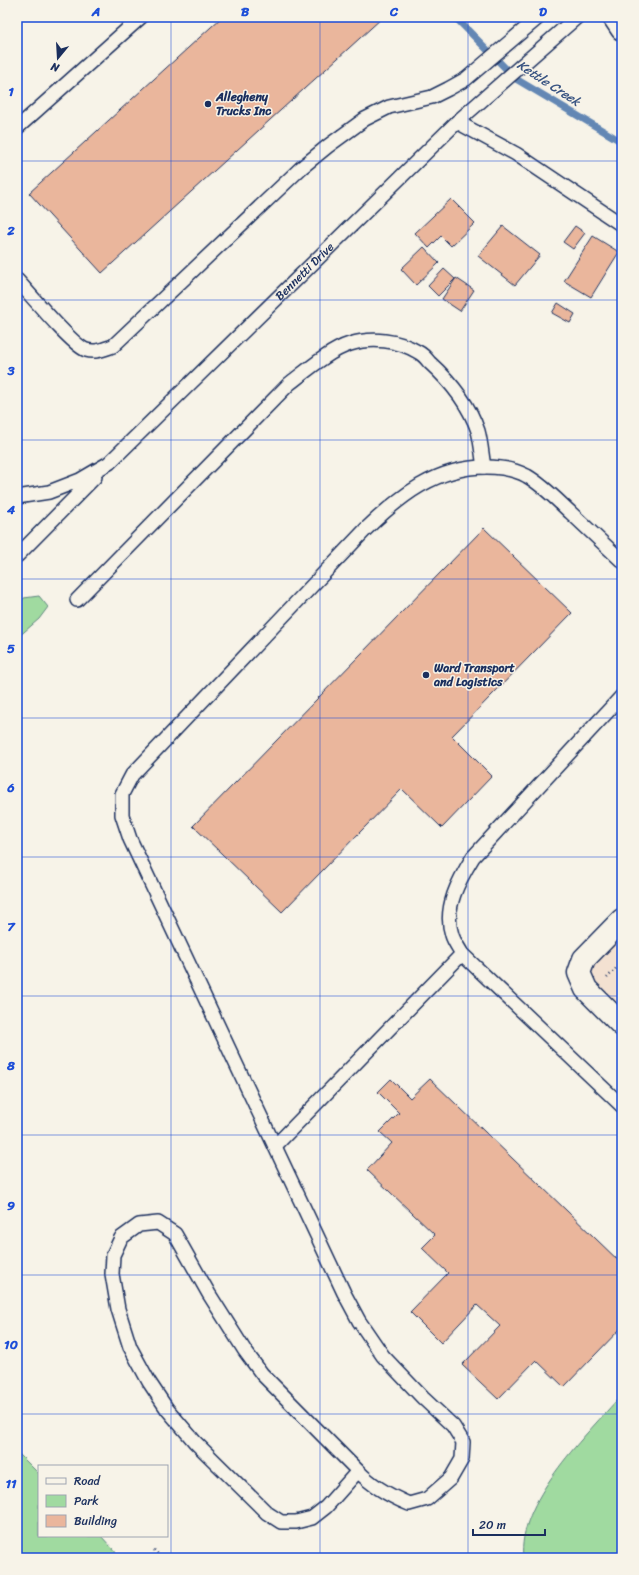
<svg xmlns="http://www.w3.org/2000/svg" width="639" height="1575" viewBox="0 0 639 1575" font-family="Sriracha,sans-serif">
  <rect width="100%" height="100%" fill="#f7f3e8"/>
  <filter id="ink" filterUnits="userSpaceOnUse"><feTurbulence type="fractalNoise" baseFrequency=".025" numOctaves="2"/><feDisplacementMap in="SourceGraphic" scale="8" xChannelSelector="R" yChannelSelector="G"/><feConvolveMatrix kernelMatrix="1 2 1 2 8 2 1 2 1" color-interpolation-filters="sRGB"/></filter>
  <g filter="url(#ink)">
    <path fill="#f3e1d1" d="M622,921V1025L599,1003L584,959Z"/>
    <path fill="#a0daa0" stroke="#5e847f" d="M39,596L48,607L39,619L17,638V606L24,598Z
      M622,1398V1558H523C517,1503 583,1438 617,1400Z
      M17,1452L39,1474V1536H101L121,1558H17Z"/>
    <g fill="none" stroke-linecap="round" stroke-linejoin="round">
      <path stroke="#6387b4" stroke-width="7" d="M455,17L516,79L622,142"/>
    </g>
    <path fill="#eab69c" stroke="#1b2f5e" d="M222,17L382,18L102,273L29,193Z
      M451,199L475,223L451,246L441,236L429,248L415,233Z
      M503,226L540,255L515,285L478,256Z
      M575,226L585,233L573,249L563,242Z
      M593,236L619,252L591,297L564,281Z
      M424,247L439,263L416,285L401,269Z
      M444,269L455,279L438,296L428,286Z
      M456,278L474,290L460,311L442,299Z
      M558,303L575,314L570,323L552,313Z
      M484,528L572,613L452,736L492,776L442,828L402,789L282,912L193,826Z
      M391,1079L410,1098L430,1079L622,1264V1327L564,1387L536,1360L498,1399L462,1365L500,1326L477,1305L441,1343L410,1312L448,1273L422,1248L435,1235L367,1170L392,1143L380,1132L399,1113L378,1092Z"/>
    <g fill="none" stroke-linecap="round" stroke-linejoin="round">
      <defs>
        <g id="lane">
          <path d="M457,122L516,154L622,225"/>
          <path d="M17,128L141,17"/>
          <path d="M17,280C29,293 72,345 86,350C96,353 104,349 113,346L301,168L328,146L365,119L389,107L432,97L448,89L466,79L539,17"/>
          <path id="s1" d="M17,497L49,492L80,480L109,463L457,122L577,17"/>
          <path d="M17,556L95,477"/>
          <path d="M77,600L289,384C306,371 330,350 350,344C372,337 398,340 418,352C422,354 426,358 429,362C450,381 469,404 478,431C481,442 482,455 484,467"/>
          <path d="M622,696L473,857C459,880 443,908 452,935C454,942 459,948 462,954L622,1106"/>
          <path d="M275,1146L462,954"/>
          <path d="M358,1471L326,1507L312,1518L296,1522H281L267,1513L195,1442L167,1409L149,1382L130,1347L118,1309L112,1274L113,1255L121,1238L139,1225L158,1223L175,1234L209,1294L245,1351L262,1374L358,1471C372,1486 390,1496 409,1504L427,1499L451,1478L462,1459L463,1442L453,1426L423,1398L383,1356L359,1321L344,1293L130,839L122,815V794L132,775L366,529C400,496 436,467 486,467C501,467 514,469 527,476C544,486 557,500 571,513C588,529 605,545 622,561"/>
        </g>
        <path id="street" d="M622,920L584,959L579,973L586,989L622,1025"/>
        <path id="primary" d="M614,17L622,29"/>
      </defs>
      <use href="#lane" stroke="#1b2f5e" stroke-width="16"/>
      <use href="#street" stroke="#1b2f5e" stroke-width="25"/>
      <use href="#primary" stroke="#1b2f5e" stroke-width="25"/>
      <path stroke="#1b2f5e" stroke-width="2.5" stroke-dasharray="1 3" stroke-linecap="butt" d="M607,978L622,962
        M154,1550L162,1558"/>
      <use href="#lane" stroke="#f7f3e8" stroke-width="13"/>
      <use href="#street" stroke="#f7f3e8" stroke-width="22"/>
      <use href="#primary" stroke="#f7f3e8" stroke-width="22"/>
    </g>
  </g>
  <path fill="none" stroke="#1d4ed8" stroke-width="1" stroke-opacity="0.55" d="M171,17V1558M320,17V1558M468,17V1558M17,161H622M17,300H622M17,440H622M17,579H622M17,718H622M17,857H622M17,996H622M17,1135H622M17,1275H622M17,1414H622"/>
  <g fill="#1b2f5e" stroke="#f7f3e8" stroke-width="1.5">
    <circle cx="208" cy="104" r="4"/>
    <circle cx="426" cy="675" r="4"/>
  </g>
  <g text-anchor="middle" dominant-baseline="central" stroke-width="3" stroke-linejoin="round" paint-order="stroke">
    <g font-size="12" font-weight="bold" fill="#1b2f5e" stroke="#f7f3e8" text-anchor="start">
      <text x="216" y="97">Allegheny<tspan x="216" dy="14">Trucks Inc</tspan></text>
      <text x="434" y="668">Ward Transport<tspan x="434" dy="14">and Logistics</tspan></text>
    </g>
    <g font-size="12" fill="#1b2f5e" stroke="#f7f3e8">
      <text stroke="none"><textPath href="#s1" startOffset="373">Bennetti Drive</textPath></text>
    </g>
    <g font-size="13" font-style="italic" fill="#395482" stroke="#f7f3e8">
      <text transform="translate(549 83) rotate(33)">Kettle Creek</text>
    </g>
  </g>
  <rect width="639" height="1575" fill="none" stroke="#f7f3e8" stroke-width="44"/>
  <rect x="38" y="1465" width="130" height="72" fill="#f7f3e8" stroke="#9fa5b1"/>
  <rect x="46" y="1478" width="20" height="6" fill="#f7f3e8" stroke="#9fa5b1"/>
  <text x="74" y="1485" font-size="12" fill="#1b2f5e">Road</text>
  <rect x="46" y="1495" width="20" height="12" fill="#a0daa0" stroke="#9fa5b1"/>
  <text x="74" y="1505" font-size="12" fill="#1b2f5e">Park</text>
  <rect x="46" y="1515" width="20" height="12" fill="#eab69c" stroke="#9fa5b1"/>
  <text x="74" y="1525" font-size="12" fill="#1b2f5e">Building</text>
  <g transform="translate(58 58) rotate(198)" stroke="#f7f3e8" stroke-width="3" paint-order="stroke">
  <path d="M0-3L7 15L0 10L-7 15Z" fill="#1b2f5e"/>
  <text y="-6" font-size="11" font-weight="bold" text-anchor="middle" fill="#1b2f5e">N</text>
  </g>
  <path d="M473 1529v6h72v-6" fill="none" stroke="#1b2f5e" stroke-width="2"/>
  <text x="479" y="1529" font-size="12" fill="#1b2f5e" stroke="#f7f3e8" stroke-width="3" paint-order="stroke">20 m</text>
  <rect x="22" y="22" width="595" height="1531" fill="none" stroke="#1d4ed8" stroke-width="1.5"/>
  <g font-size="13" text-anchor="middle" font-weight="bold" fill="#1d4ed8">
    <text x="96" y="16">A</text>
    <text x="245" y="16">B</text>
    <text x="394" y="16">C</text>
    <text x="543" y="16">D</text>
    <text x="11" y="96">1</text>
    <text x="11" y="235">2</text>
    <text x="11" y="375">3</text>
    <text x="11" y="514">4</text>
    <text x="11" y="653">5</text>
    <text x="11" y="792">6</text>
    <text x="11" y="931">7</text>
    <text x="11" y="1070">8</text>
    <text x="11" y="1210">9</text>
    <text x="11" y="1349">10</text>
    <text x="11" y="1488">11</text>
  </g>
</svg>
